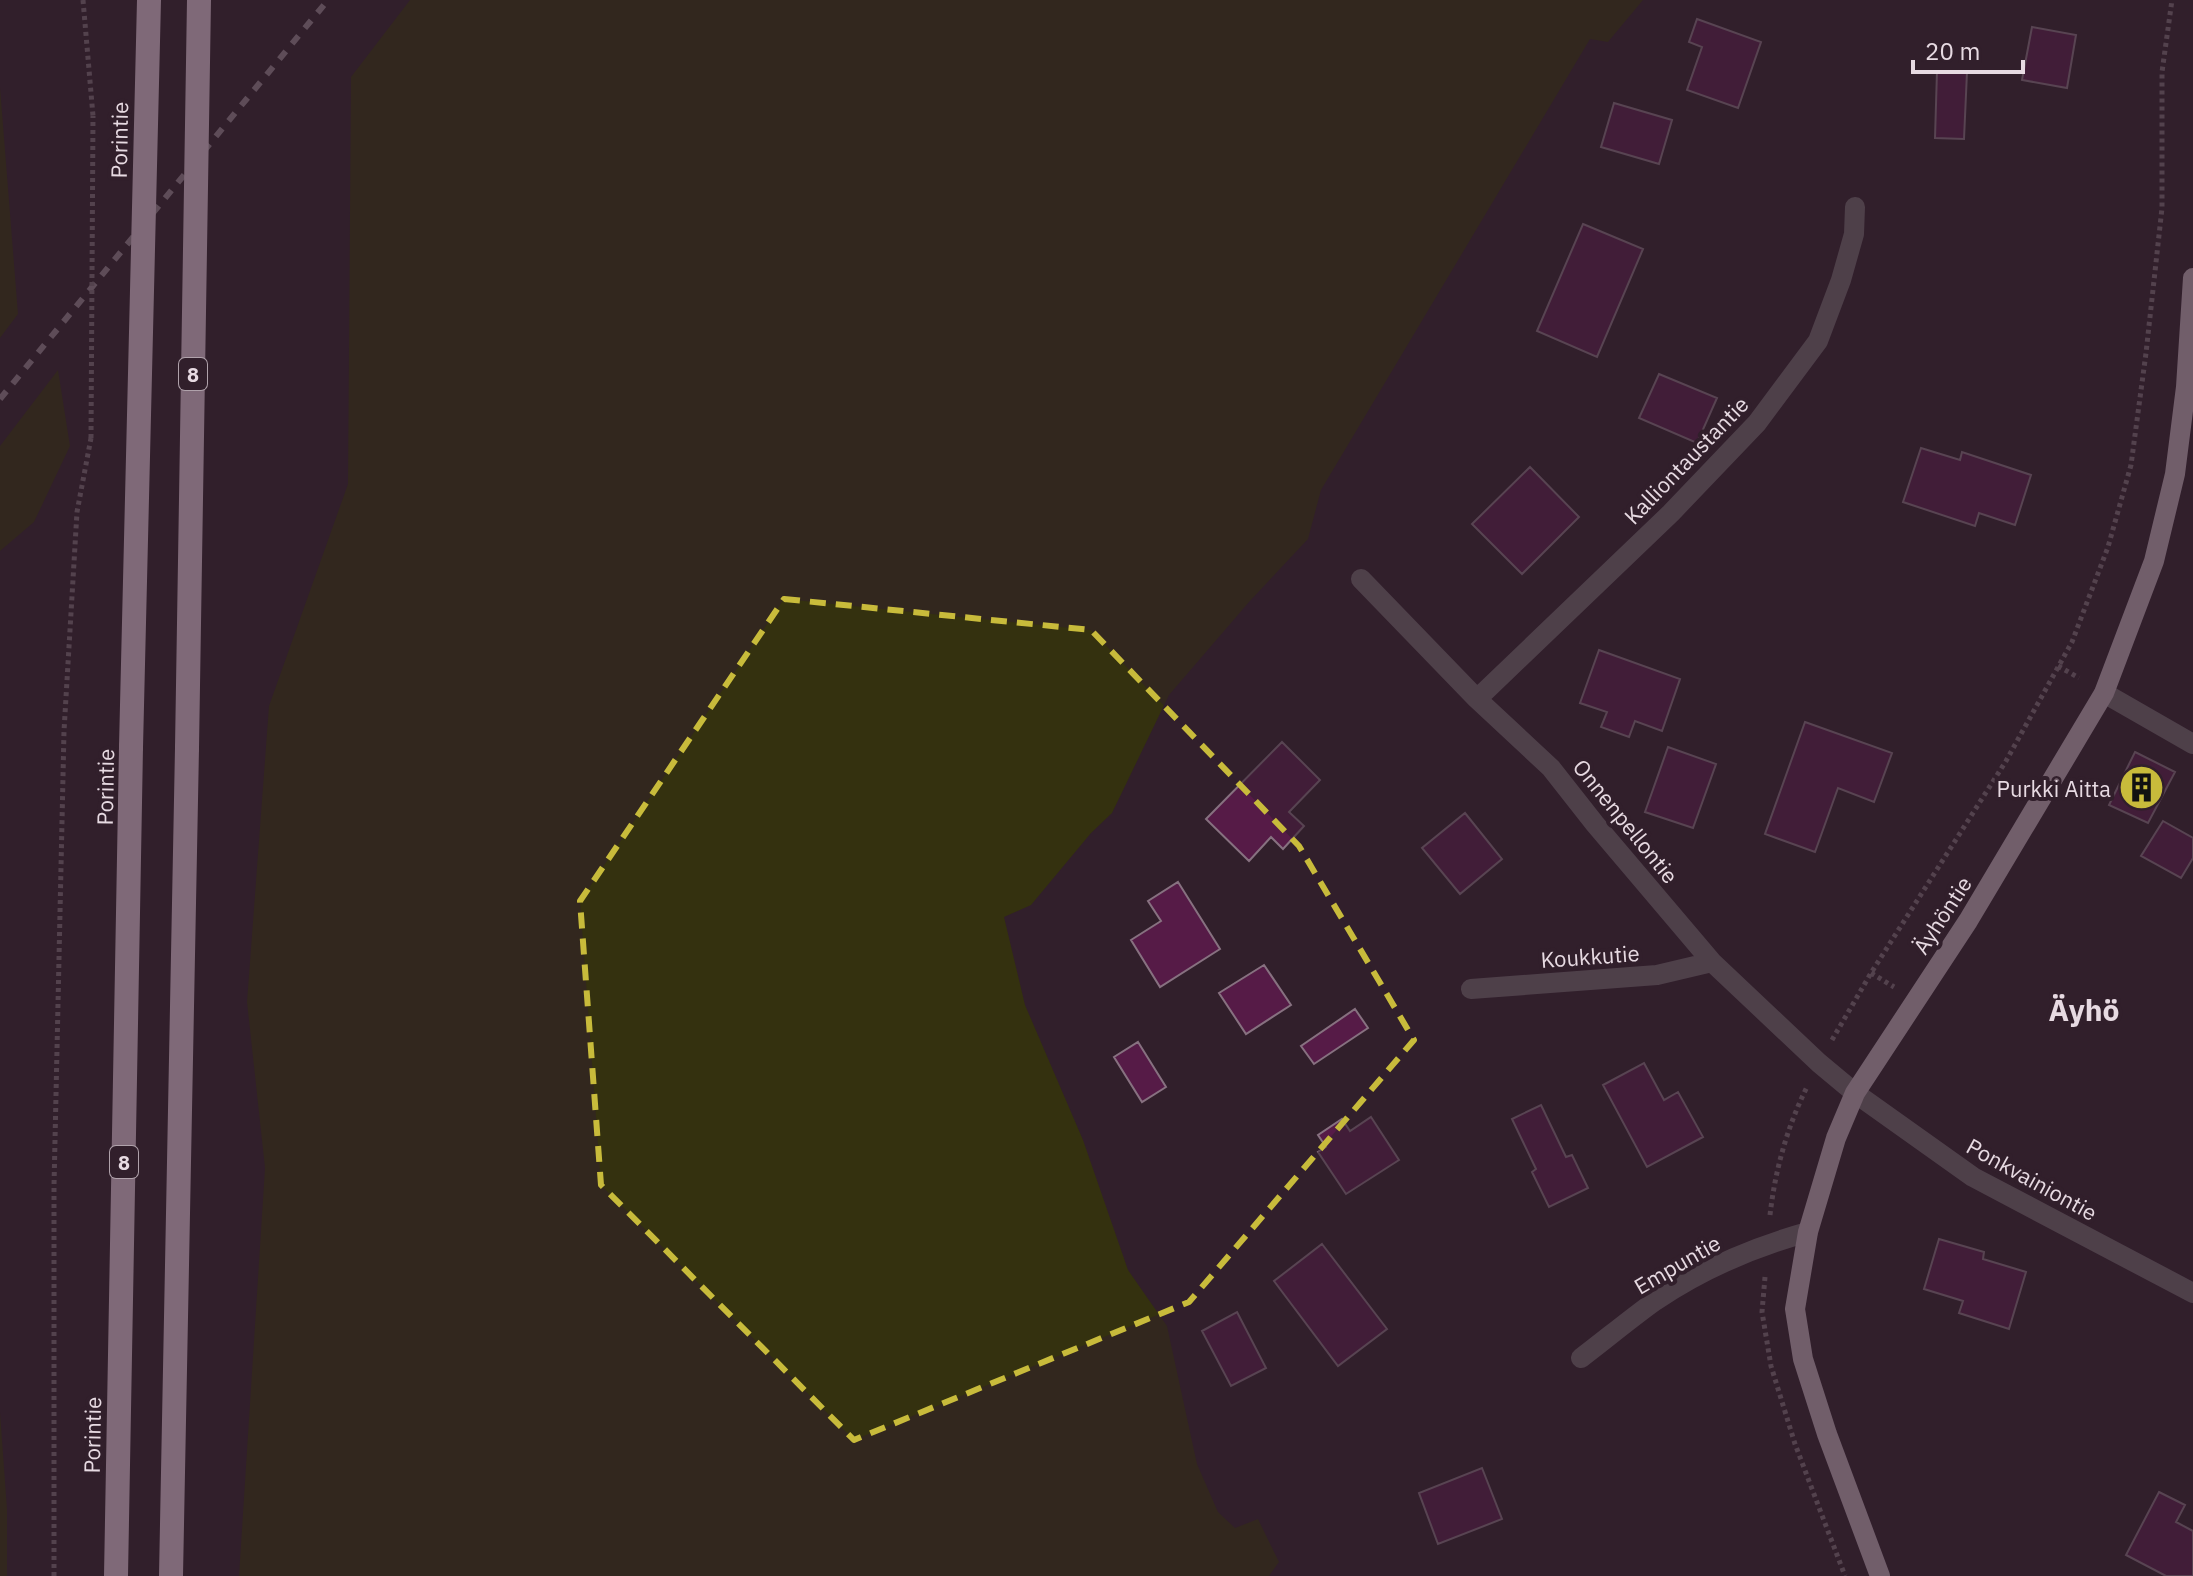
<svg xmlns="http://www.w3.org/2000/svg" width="2193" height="1576" viewBox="0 0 2193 1576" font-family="'IBM Plex Sans',sans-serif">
  <rect width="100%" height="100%" fill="#311f2b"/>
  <path fill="#34310f" d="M410,0H1643L1608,42L1590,39L1321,490L1308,539L1249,602L1169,695L1112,813L1091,833L1031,905L1004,917L1025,1005L1083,1140L1128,1270L1167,1326L1197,1464L1218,1512L1235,1528L1258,1519L1279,1562L1269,1576H239L265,1168L247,1002L269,706L348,484L351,77Z
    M0,87L18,314L0,338Z
    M58,370L70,446L34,522L0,551V446Z
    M0,1412L7,1509V1576H0Z"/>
  <path fill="#561b47" stroke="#877180" stroke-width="2" d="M1697,19L1761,42L1738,108L1687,90L1702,47L1689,42Z
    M2032,27L2076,35L2067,88L2022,80Z
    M1937,71L1967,72L1964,139L1935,138Z
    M1614,103L1672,120L1659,164L1601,147Z
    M1583,224L1643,249L1597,357L1537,331Z
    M1659,374L1717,398L1697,443L1639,418Z
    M1921,448L1960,460L1962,452L2031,475L2015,525L1979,513L1975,526L1903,502Z
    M1530,467L1579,517L1522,574L1472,524Z
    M1599,650L1680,679L1662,731L1635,721L1629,737L1601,727L1607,712L1580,703Z
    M1805,722L1892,753L1874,802L1838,788L1815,852L1765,834Z
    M1282,742L1320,780L1289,812L1304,826L1283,849L1271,837L1249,861L1206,819Z
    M1668,747L1716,764L1693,828L1645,812Z
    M2135,752L2175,772L2148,823L2109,805Z
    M1465,813L1502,859L1460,894L1422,848Z
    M2163,821L2193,838V858L2181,878L2141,856Z
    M1178,882L1220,949L1160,987L1131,940L1161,921L1148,901Z
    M1264,965L1291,1005L1246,1034L1219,993Z
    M1355,1009L1368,1028L1314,1064L1301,1046Z
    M1138,1042L1166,1087L1142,1102L1114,1057Z
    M1644,1063L1664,1100L1678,1092L1703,1137L1647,1167L1603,1085Z
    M1541,1105L1566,1157L1572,1155L1588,1188L1549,1207L1532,1172L1536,1169L1512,1119Z
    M1371,1117L1399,1160L1346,1194L1318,1152L1326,1147L1318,1135L1342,1119L1350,1131Z
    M1939,1239L1984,1252L1983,1259L2026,1272L2009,1329L1959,1313L1963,1301L1924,1289Z
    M1322,1244L1387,1329L1338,1366L1274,1281Z
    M1237,1312L1266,1368L1231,1386L1202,1331Z
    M1482,1468L1502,1519L1438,1544L1419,1493Z
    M2159,1492L2185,1505L2176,1522L2193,1531V1576H2166L2126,1555Z"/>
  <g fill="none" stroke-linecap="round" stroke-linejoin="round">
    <path stroke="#7d6d77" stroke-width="5" stroke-dasharray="4 4" stroke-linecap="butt" d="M83,0L93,116
      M2058,666L2079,678
      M1871,973L1894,987
      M1832,1040L1871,973L2006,761L2072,642L2108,547L2131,465L2146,353L2162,208V72L2172,0
      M1770,1215C1775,1171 1787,1127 1807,1087
      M1765,1277L1762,1312L1771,1366L1795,1444L1845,1576
      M54,1576V1186L64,731L77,512L91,438"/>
    <path stroke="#72686e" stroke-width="20" d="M1361,579L1477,699L1551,768L1595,824L1712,962L1819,1063L1855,1093L1973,1177L2193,1293
      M2104,693L2193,744
      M1477,699L1671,513L1757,423L1818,341L1841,280L1854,234L1855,207
      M1471,989L1657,975L1712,962
      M1581,1358C1606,1339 1630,1319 1655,1301C1702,1269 1754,1247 1808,1232"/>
    <path stroke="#beaab7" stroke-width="20" d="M1880,1576L1827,1434L1803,1359L1795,1309L1808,1232L1836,1138L1855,1093L1968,921L2104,693L2154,561L2175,474L2186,387L2193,278"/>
    <path stroke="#ddc4d4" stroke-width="24" d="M116,1576L131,747
      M171,1576L187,748"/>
    <path stroke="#94848e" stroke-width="6" stroke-dasharray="10 10" stroke-linecap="butt" d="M0,399L328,0"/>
    <path stroke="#7d6d77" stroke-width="5" stroke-dasharray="4 4" stroke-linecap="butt" d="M91,438L93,116"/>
    <path stroke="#ddc4d4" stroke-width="24" d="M131,747L149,0
      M187,748L199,0"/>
  </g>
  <path d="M0 0H2193V1576H0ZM784,599L1091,630L1299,846L1414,1040L1189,1302L854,1440L601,1185L580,901Z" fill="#311f2b" fill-opacity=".55" fill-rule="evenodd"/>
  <path fill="none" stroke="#c8bb3b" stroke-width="6" stroke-dasharray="16 10" stroke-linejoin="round" d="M784,599L1091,630L1299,846L1414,1040L1189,1302L854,1440L601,1185L580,901Z"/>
  <defs>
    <symbol id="building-disc" viewBox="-11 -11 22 22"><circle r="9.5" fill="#c8bb3b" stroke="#311f2b"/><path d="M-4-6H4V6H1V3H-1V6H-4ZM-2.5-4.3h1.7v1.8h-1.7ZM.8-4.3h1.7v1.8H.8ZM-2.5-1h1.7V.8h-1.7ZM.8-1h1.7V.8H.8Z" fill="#111"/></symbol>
  </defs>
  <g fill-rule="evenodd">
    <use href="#building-disc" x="2116" y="762" width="51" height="51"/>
  </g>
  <g text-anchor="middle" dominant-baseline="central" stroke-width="8" stroke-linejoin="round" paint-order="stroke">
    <g fill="#311f2b" stroke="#b0a2ab" stroke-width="2">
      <rect x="179" y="358" width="28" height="32" rx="6"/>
      <rect x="110" y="1146" width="28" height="32" rx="6"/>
    </g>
    <g font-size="20" font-weight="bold" fill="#e7dae2">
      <text x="193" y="374">8</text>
      <text x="124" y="1162">8</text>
    </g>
    <g font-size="22" fill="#e7dae2" stroke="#311f2b">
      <text transform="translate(119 140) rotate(-89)">Porintie</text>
      <text transform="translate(1686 460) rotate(-46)">Kalliontaustantie</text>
      <text transform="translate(105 787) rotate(-89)">Porintie</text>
      <text transform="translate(1626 821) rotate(51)">Onnenpellontie</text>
      <text transform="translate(1942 915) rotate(-57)">Äyhöntie</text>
      <text transform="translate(1590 956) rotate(-4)">Koukkutie</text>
      <text transform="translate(2032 1179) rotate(29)">Ponkvainiontie</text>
      <text transform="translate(1677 1264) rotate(-30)">Empuntie</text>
      <text transform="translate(92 1435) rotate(-89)">Porintie</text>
    </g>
    <g font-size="22" fill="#e7dae2" stroke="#311f2b" text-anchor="end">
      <text x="2111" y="788">Purkki Aitta</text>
    </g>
    <g font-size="30" font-weight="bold" fill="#e7dae2" stroke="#311f2b">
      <text x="2084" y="1009">Äyhö</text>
    </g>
  </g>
  <path d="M1913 60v12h110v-12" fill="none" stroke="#e7dae2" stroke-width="4"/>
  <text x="1925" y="60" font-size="24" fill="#e7dae2" stroke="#311f2b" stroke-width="6" paint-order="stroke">20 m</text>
</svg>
